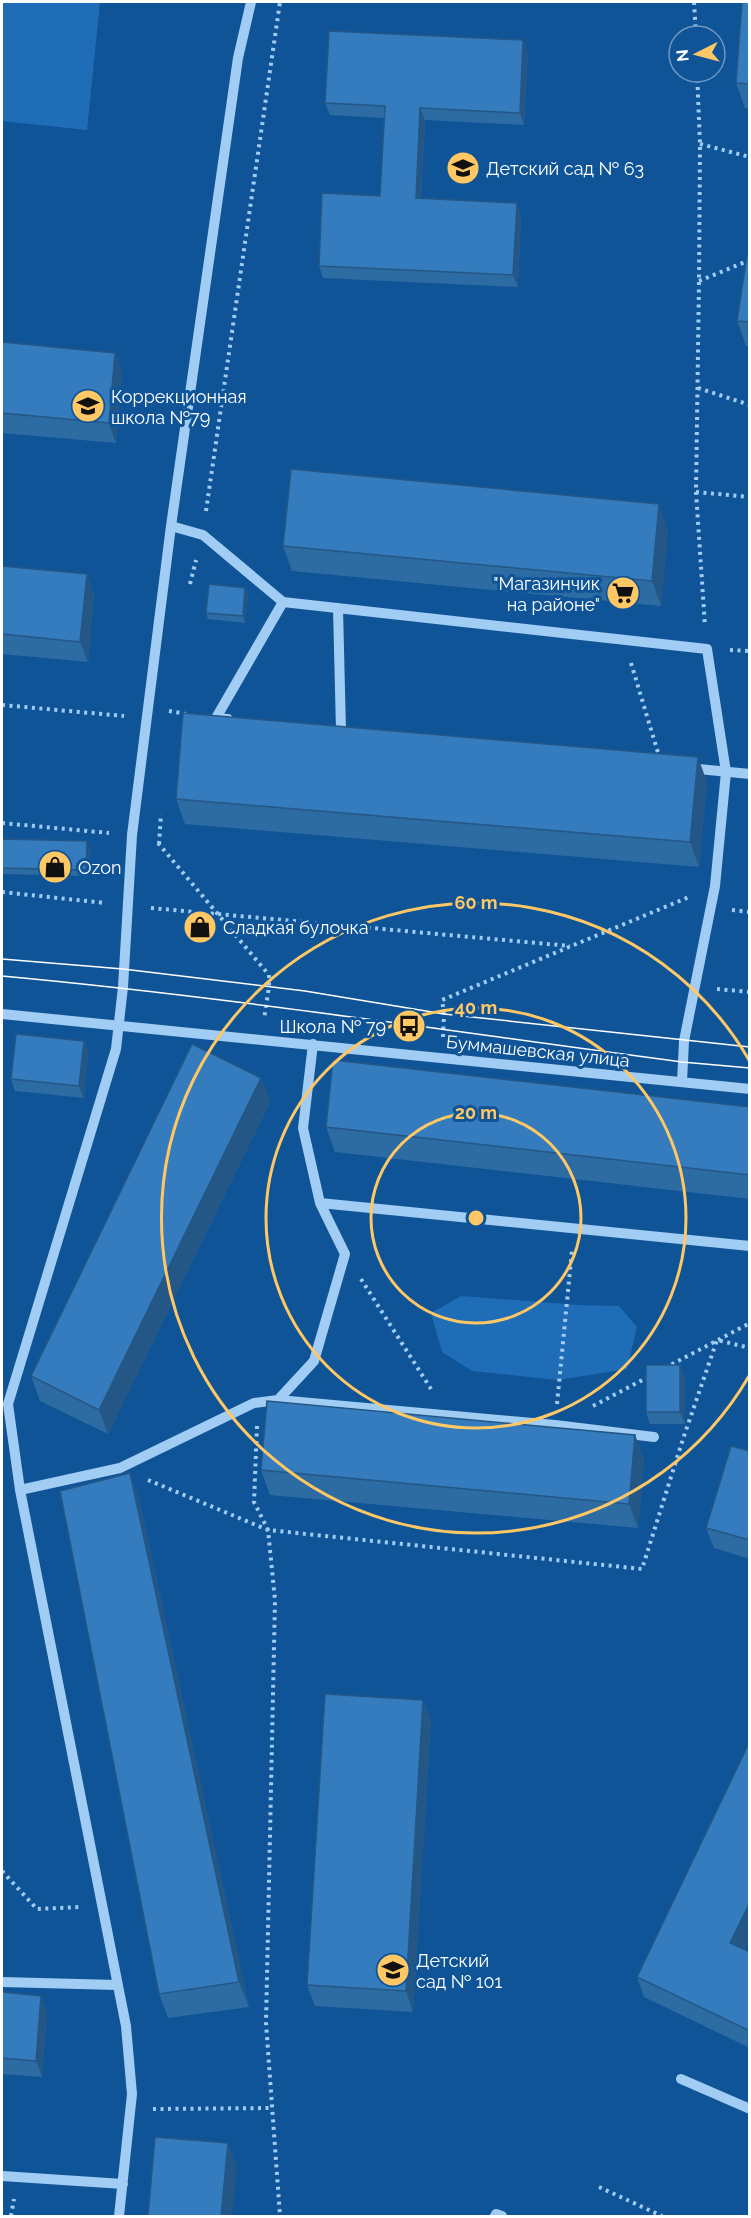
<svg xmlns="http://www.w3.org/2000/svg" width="751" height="2218" viewBox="0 0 751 2218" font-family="Raleway,sans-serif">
  <rect width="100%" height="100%" fill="#105498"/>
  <path fill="#1f6db6" d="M2,2H100L87,130L2,121Z
    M461,1296L578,1305L619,1306L637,1327L627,1369L558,1380L472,1371L442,1352L431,1313Z"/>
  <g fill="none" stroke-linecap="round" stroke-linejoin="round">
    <path stroke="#a1ccf4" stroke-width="4" stroke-dasharray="3 4.5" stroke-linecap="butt" d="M694,2L696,36
      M697,72L700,144L699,281L696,492L705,626
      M700,144L750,157
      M699,281L750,260
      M698,388L750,405
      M696,492L750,497
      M206,511L280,2
      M190,584L196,560
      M730,650L750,651
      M631,663L659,756
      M2,705L124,716
      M169,711L186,714
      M2,823L109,833
      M158,843L269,975V987L264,1019
      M159,844L161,814
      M2,892L105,903
      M151,908L570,946
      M732,910L750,912
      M717,989L750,992
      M443,1037L444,1014L442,1000L689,897
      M361,1279L431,1389
      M665,1368L750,1323
      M557,1404L572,1250
      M593,1406L650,1376
      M257,1426L254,1502L268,1530L275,1600L266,2023L280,2216
      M148,1480L268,1530L642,1569L683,1439L717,1340L750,1348
      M2,1871L37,1909L80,1907
      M153,2109L273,2108
      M599,2187L662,2216
      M11,2216L14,2199"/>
    <path stroke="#a1ccf4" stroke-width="10" d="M171,526L203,535L283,602L707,649L726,772L715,886L684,1041L682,1082
      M338,608L341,731
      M228,719L216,718L283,602
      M688,768L750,774
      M2,1014L750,1089
      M313,1044L303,1128L320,1203L750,1246
      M320,1203L345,1254L314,1361L278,1400L555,1425L654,1437
      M20,1490L120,1468L254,1403L278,1400
      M2,1982L117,1985
      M681,2079L750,2109
      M2,2176L123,2184
      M119,2216L132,2094L126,2026L20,1490L8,1404L116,1049L123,987L132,835L171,526L238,58L251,2
      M495,2216L496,2214L502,2216"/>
    <path stroke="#fff" stroke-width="1.5" d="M2,959L123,969L305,991L444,1014L750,1047
      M2,976C229,997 455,1032 682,1062L750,1068"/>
  </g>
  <path fill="#2d6ba3" d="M750,2V108H745L736,83Z
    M528,52L524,125L425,120L421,198L521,215L518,287L323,278L319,266L380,196L384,118L330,115L325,103Z
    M750,256V346H746L737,321Z
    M2,342L115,353L122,373L116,443L2,433Z
    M668,529L661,606L292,571L283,546Z
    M2,566L87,574L94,594L88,662L2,654Z
    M248,594L245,623L208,619L206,613Z
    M707,782L699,867L185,824L176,799Z
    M2,839L90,848L88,876L2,874Z
    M84,1041L88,1053L84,1098L15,1091L11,1079Z
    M261,1078L270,1102L108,1434L40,1401L31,1376Z
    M750,1107V1199L335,1152L326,1127Z
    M685,1377V1424H650L646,1412Z
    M635,1435L644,1460L638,1528L270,1495L261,1470Z
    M750,1451V1559L714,1548L706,1528Z
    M139,1498L249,2007L168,2018L159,1994Z
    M423,1700L431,1720L413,2012L315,2006L307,1985Z
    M750,1741V1938L744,1950L750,1952V2048L644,1997L637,1977Z
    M2,1992L41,1996L47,2012L42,2077L2,2074Z"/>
  <path fill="#245785" d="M523,40L528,52L524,125L520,113Z
    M420,108L425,120L420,210L416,198Z
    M517,203L521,215L518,287L513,275Z
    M115,353L122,373L116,443L109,423Z
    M659,504L668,529L661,606L652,581Z
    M87,574L94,594L88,662L80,642Z
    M245,588L248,594L245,623L243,616Z
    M698,757L707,782L699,867L690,842Z
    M87,841L90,848L88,876L86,870Z
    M2,1040L3,1044L2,1059Z
    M84,1041L88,1053L84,1098L79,1086Z
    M261,1078L270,1102L108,1434L99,1410Z
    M680,1365L685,1377V1424L680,1412Z
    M635,1435L644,1460L638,1528L629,1504Z
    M130,1473L139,1498L249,2007L239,1982Z
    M423,1700L431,1720L413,2012L406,1991Z
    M750,1902V1938L737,1963L730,1943Z
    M41,1996L47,2012L42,2077L36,2061Z
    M228,2143L237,2168L232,2217H221Z"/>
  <path fill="#347cbe" stroke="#245785" stroke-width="1.5" d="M742,2H750V84L736,83Z
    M329,31L523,40L520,113L420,108L416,198L517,203L513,275L319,266L322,193L380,196L385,106L325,103Z
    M747,256H750V322L737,321Z
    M2,342L115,353L109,423L2,413Z
    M291,469L659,504L652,581L283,546Z
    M2,566L87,574L80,642L2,634Z
    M209,584L245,588L243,616L206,613Z
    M183,713L698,757L690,842L176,799Z
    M2,839L87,841L86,870L2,868Z
    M16,1034L84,1041L79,1086L11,1079Z
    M192,1044L261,1078L99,1410L31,1376Z
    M333,1060L750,1107V1175L326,1127Z
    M646,1365H680V1412H646Z
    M267,1401L635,1435L629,1504L261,1470Z
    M731,1446L750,1451V1540L706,1528Z
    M130,1473L239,1982L159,1994L60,1491Z
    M325,1694L423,1700L406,1991L307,1985Z
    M750,1741V1902L730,1943L750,1952V2031L637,1977Z
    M2,1992L41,1996L36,2061L2,2058Z
    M155,2137L228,2143L221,2217H148Z"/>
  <g fill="none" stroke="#ffc864" stroke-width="3">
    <circle cx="476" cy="1218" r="105"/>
    <circle cx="476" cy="1218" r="210"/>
    <path d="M749 1376A315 315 0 1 1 749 1060"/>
  </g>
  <defs>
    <symbol id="school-disc" viewBox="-11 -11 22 22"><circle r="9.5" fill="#ffc864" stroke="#105498"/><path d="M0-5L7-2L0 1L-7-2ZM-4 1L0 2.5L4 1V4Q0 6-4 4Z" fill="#111"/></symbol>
    <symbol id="supermarket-disc" viewBox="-11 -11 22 22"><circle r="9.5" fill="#ffc864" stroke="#105498"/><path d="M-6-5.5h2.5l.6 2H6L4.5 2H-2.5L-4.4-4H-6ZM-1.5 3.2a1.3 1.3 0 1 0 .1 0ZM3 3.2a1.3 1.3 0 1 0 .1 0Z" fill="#111"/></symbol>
    <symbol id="shop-disc" viewBox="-11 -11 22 22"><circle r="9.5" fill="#ffc864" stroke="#105498"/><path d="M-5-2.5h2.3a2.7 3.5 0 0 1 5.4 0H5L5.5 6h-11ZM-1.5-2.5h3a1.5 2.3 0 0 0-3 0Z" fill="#111"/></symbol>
    <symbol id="bus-disc" viewBox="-11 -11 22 22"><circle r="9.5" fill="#ffc864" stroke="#105498"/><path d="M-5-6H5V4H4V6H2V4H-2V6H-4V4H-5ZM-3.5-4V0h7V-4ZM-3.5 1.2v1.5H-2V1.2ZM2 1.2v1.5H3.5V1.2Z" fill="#111"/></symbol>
  </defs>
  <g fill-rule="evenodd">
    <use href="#school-disc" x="444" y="149" width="38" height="38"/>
    <use href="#school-disc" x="69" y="387" width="38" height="38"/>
    <use href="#supermarket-disc" x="604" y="574" width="38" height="38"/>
    <use href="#shop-disc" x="36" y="848" width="38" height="38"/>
    <use href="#shop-disc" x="181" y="908" width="38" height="38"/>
    <use href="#bus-disc" x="390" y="1007" width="38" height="38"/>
    <use href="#school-disc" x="374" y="1951" width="38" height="38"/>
  </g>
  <g text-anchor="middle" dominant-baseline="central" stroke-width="6" stroke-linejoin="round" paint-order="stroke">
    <g font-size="18" fill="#fff" stroke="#105498" text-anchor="start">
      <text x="486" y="168">Детский сад № 63</text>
      <text x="111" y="396">Коррекционная<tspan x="111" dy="21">школа №79</tspan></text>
      <text x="600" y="583" text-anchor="end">"Магазинчик<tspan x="600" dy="21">на районе"</tspan></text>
      <text x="78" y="867">Ozon</text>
      <text x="223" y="927">Сладкая булочка</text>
      <text x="386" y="1026" text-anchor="end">Школа № 79</text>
      <text x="416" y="1960">Детский<tspan x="416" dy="21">сад № 101</tspan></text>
    </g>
    <g font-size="18" fill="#fff" stroke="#105498">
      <text transform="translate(538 1051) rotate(6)">Буммашевская улица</text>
    </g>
  </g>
  <circle cx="476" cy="1218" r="9" fill="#ffc864" stroke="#105498" stroke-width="3"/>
  <g font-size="18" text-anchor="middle" font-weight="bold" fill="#ffc864" stroke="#105498" stroke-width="6" stroke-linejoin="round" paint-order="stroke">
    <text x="476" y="909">60 m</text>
    <text x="476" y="1014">40 m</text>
    <text x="476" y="1119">20 m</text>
  </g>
  <rect width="751" height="2218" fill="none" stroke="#ffffff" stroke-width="6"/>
  <g transform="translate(697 54) rotate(264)"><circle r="28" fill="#105498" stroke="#7098c1" stroke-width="1.5"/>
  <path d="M0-4.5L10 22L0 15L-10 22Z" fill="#ffc864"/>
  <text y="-9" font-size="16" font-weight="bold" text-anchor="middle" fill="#ffffff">N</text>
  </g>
</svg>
